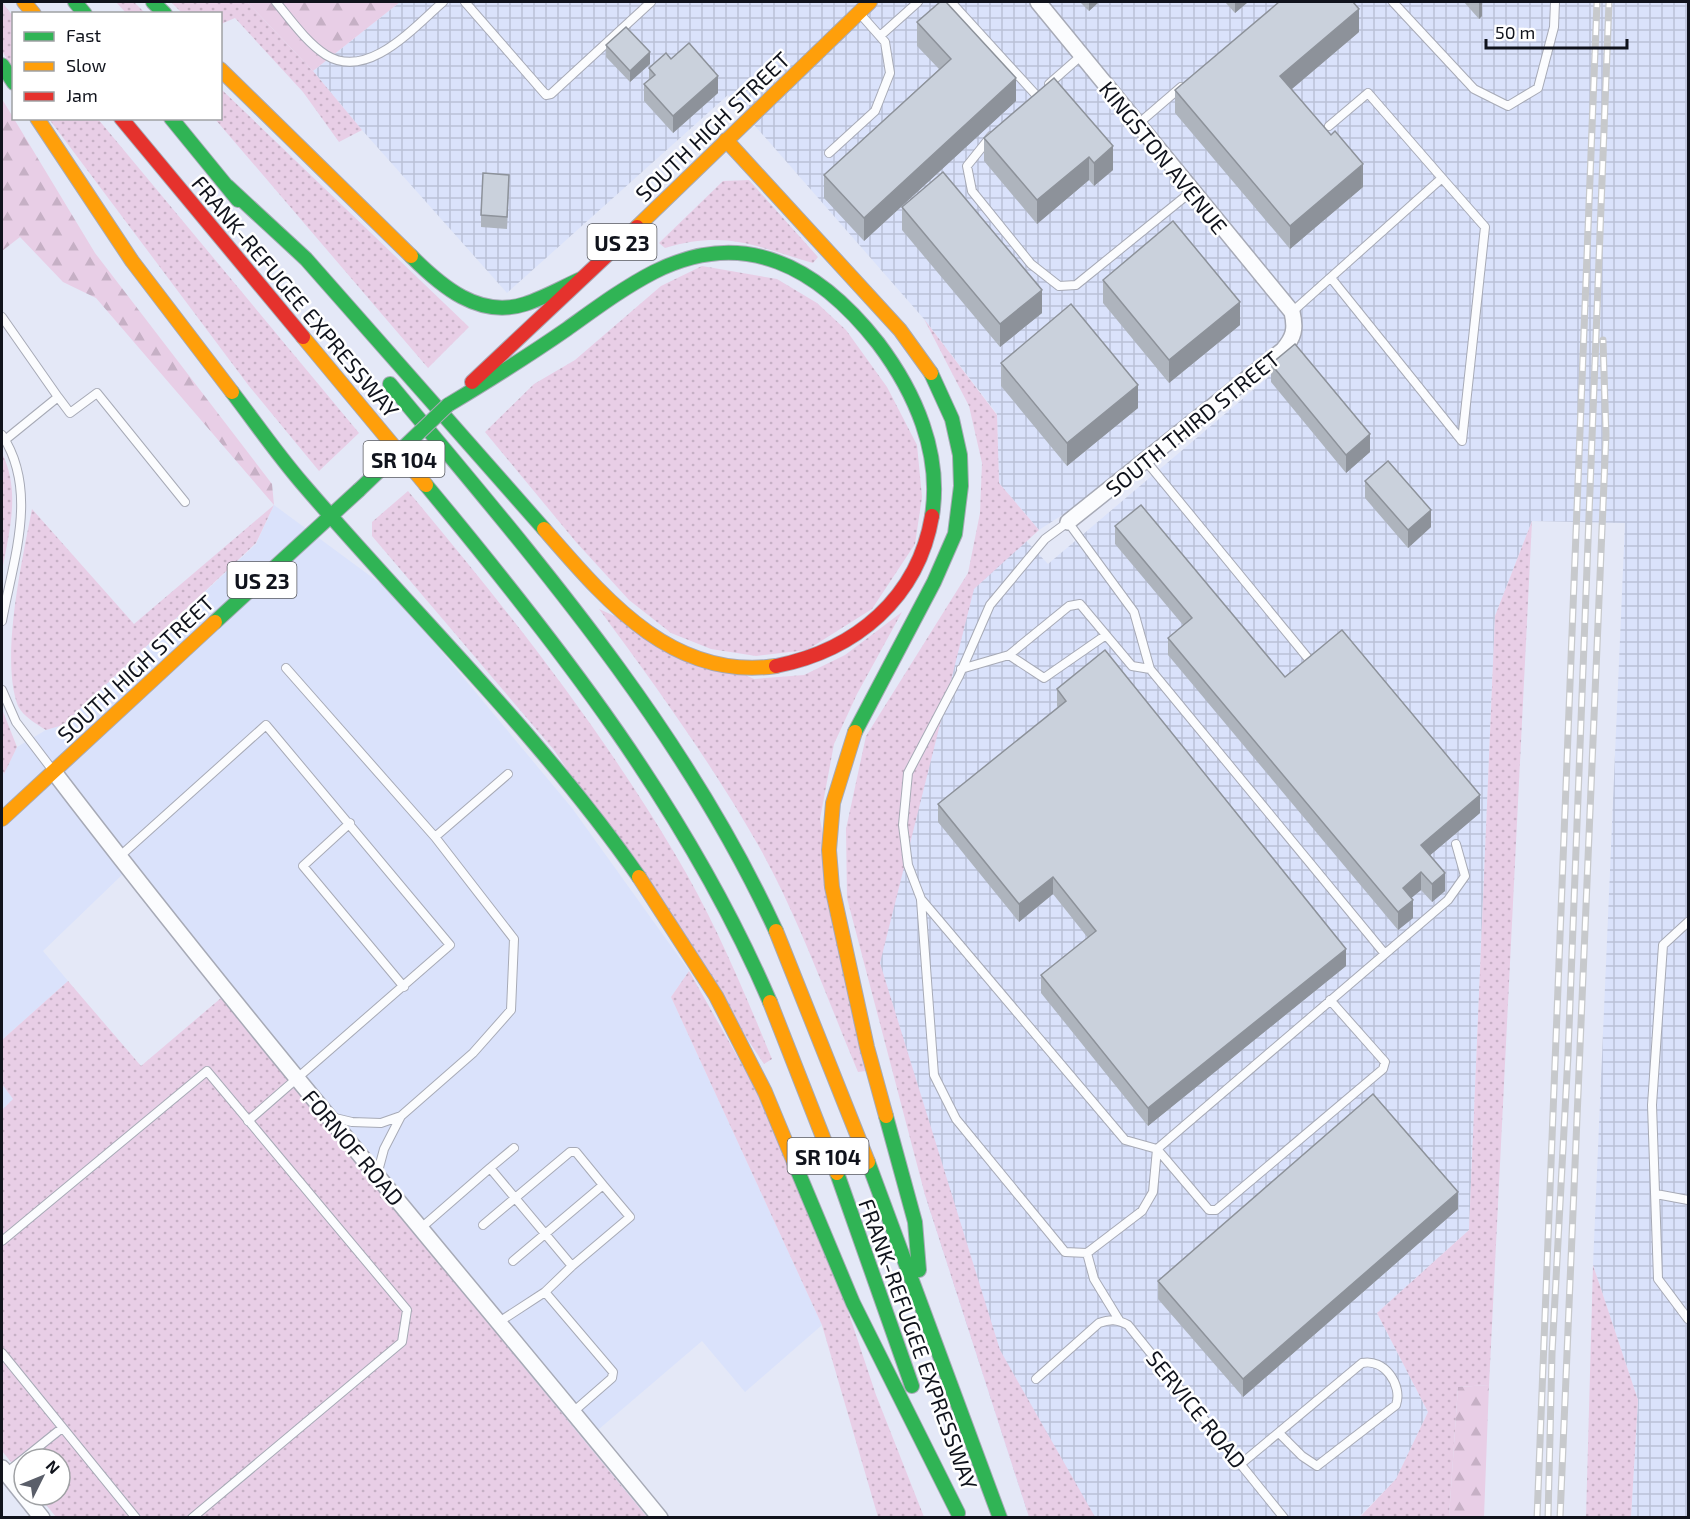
<svg xmlns="http://www.w3.org/2000/svg" width="1690" height="1519" viewBox="0 0 1690 1519" font-family="'Exo 2',sans-serif">
  <defs>
    <pattern id="industrial-grid" width="8" height="8" patternUnits="userSpaceOnUse" patternTransform="scale(1.5)"><rect width="8" height="8" fill="#dae2fb"/><path d="M0 4h8M4 0v8" fill="none" stroke="#bac1d7"/></pattern>
    <pattern id="green-dots" width="8" height="8" patternUnits="userSpaceOnUse" patternTransform="scale(1.5)"><rect width="8" height="8" fill="#e8cee6"/><path d="M2 2h.1M6 6h.1" fill="none" stroke="#c6b0c5" stroke-width="1.8" stroke-linecap="round"/></pattern>
    <pattern id="forest-firs" width="22" height="20" patternUnits="userSpaceOnUse" patternTransform="scale(1.5)"><rect width="22" height="20" fill="#e8cee6"/><path d="M5 1l3.5 6h-7zM16 11l3.5 6h-7z" fill="#c6b0c5"/></pattern>
  </defs>
  <rect width="100%" height="100%" fill="#e4e8f7"/>
  <path fill="#dae2fb" d="M274,505L392,592L572,808L689,971L671,997L822,1325L745,1392L702,1341L585,1441L221,998L124,873L43,951L68,981L2,1040V768L4,773L17,747L46,730L63,725L256,544Z
    M2,1084L13,1099L2,1110Z"/>
  <path fill="url(#industrial-grid)" d="M400,2H1688V1517H1631L1638,1400L1593,1265L1625,523L1532,521L1495,616L1469,1230L1377,1313L1428,1412L1396,1479L1359,1517H1029L925,1195L846,829L968,573L1016,530L1048,564L1292,357L1146,461L1039,530L999,483L997,414L924,319L728,95L507,293L362,130L313,71Z"/>
  <path fill="url(#green-dots)" d="M2,2L13,16V69L2,51Z
    M116,2H134L145,13H126Z
    M171,2H247L313,71L362,130L339,142L303,92L235,18L221,24L220,14L182,13Z
    M221,89L469,327L428,368L215,119L220,118Z
    M49,119H98L359,433L319,471L249,386Z
    M749,180L818,257L813,263C755,246 726,230 665,248L659,243L723,181Z
    M702,266L777,279L817,303L846,330L887,387L917,445L922,497L915,544L872,609L807,650L756,656L711,649L671,633L629,600L576,542L485,432L534,384L575,360L661,286Z
    M924,319L997,415L999,483L1039,530L974,589L880,963L1000,1350L1095,1517H1029L925,1195L847,898L846,829L866,736L968,573L980,513L982,463L969,406Z
    M2,453C21,492 9,531 2,572Z
    M408,491C505,607 598,724 675,854C714,919 743,989 772,1059L764,1064L554,750L372,536V522Z
    M274,505L256,543L63,725L46,730C35,723 24,717 18,706C0,659 22,561 32,509L134,624Z
    M1532,521L1489,1385L1458,1387L1449,1517L1359,1518L1396,1479L1428,1412L1377,1313L1469,1230L1495,616Z
    M599,609L754,679L804,675L845,655L902,612L857,694L834,744L820,819L866,1071L858,1072C826,996 798,915 757,843C710,761 655,685 599,609Z
    M2,709L17,747L4,774L2,768Z
    M689,971L758,1093L847,1308L876,1395L924,1517H878L822,1325L671,997Z
    M68,981L141,1066L221,998L647,1517H56L38,1495H60V1459H24V1478L2,1451V1110L13,1099L2,1084V1040Z
    M1593,1265L1638,1400L1631,1517H1586Z"/>
  <path fill="url(#forest-firs)" d="M247,2H400L313,71Z
    M2,99L95,253L272,484L274,505L96,298L63,282L20,237L2,251Z
    M1489,1385L1484,1517H1449L1458,1387Z"/>
  <g fill="none" stroke-linecap="round" stroke-linejoin="round">
    <defs>
      <path id="lane" d="M276,2C291,20 306,42 326,55C368,81 414,27 443,2
        M465,2L546,95L551,94L651,2
        M951,2L1036,95
        M1393,2L1474,89L1508,106L1538,88L1554,27L1555,2
        M880,36L918,2
        M1049,84L1082,55
        M1138,124L1181,87
        M1329,126L1368,93L1442,178
        M991,136L967,166L972,191L1031,264L1059,286L1076,285L1192,191
        M829,153L875,111L890,73L885,42L862,16
        M1292,312L1442,178L1485,227L1462,441L1331,278
        M2,317L58,397
        M2,435C39,491 13,560 2,621
        M5,440L58,397L70,413L97,393L185,502
        M1146,461L1307,657
        M1106,635L1132,666L1150,669
        M286,668L435,837L514,939L511,1010L473,1053L401,1116L381,1123L352,1122L331,1117
        M961,669L1009,655L1069,606L1080,604L1106,635L1044,678L1009,655
        M2,690L16,722L51,768
        M350,823L303,866L404,987
        M435,837L508,774
        M119,857L266,725L450,945L248,1121
        M921,900L934,1075L956,1119L1065,1252L1087,1253L1142,1211L1153,1192L1157,1149
        M1688,922L1663,945L1652,1105L1658,1279L1688,1319
        M1385,954L1150,669L1134,612L1068,522L1045,539L990,605L959,676L908,773L903,825L908,865L921,899L1125,1140L1157,1149L1448,900L1465,876L1456,844
        M1157,1149L1209,1210H1216L1383,1069L1385,1062L1330,1000
        M490,1168L514,1148
        M377,1175L384,1149L401,1116
        M1656,1194L1688,1200
        M483,1225L570,1152H576L603,1185L513,1261
        M421,1228L490,1168L572,1266L545,1292L613,1372L612,1378L573,1412
        M2,1241L207,1071L407,1310L402,1342L192,1518
        M1087,1253L1094,1279L1119,1320
        M572,1266L630,1217L603,1185
        M499,1322L545,1292
        M2,1353L136,1518
        M1036,1379L1099,1323C1110,1319 1117,1319 1128,1325L1284,1518
        M1242,1463L1362,1363C1384,1358 1403,1385 1396,1405L1317,1466L1302,1456L1279,1433
        M6,1473L62,1428"/>
      <path id="street" d="M1038,2L1292,312C1296,329 1294,337 1283,350L1068,522
        M54,772C248,1026 457,1270 660,1518
        M2,1468L42,1518"/>
      <path id="fast" d="M75,2L85,14
        M153,2L165,14
        M2,65L14,83
        M171,118L238,200
        M227,186L306,259L544,529
        M411,256C441,286 479,319 525,304C544,298 563,287 581,279
        M390,384C533,556 682,726 776,931
        M232,392C255,422 277,454 302,483C414,614 540,735 639,877
        M448,405C488,381 528,356 567,329C595,309 623,288 654,272C746,226 819,268 878,343C915,392 942,453 932,516
        M426,485C559,645 687,809 770,1002
        M215,622L359,490
        M855,732L934,582L955,534L961,486L960,455L952,419L931,373
        M886,1116L915,1222L919,1270
        M794,1162L853,1303L958,1513
        M868,1162L1000,1518
        M837,1173L912,1386"/>
      <path id="slow" d="M24,2L34,14
        M220,69L411,256
        M37,118L132,261L232,392
        M726,140L900,330L931,373
        M637,227L870,2
        M303,337L426,485
        M544,529C605,599 672,681 776,666
        M855,732L833,803L829,850L832,887L867,1047L886,1116
        M2,819L215,622
        M639,877L716,996L765,1092L794,1162
        M776,931L868,1162
        M770,1002L837,1173"/>
      <path id="jam" d="M121,118L303,337
        M472,382L637,227
        M776,666C856,650 918,598 932,516"/>
    </defs>
    <use href="#lane" stroke="#a7aab6" stroke-width="10"/>
    <use href="#street" stroke="#a7aab6" stroke-width="18"/>
    <use href="#fast" stroke="#a7aab6" stroke-width="16"/>
    <use href="#slow" stroke="#a7aab6" stroke-width="16"/>
    <use href="#jam" stroke="#a7aab6" stroke-width="16"/>
    <use href="#lane" stroke="#fbfcfe" stroke-width="8"/>
    <use href="#street" stroke="#fbfcfe" stroke-width="15"/>
    <use href="#fast" stroke="#30b455" stroke-width="14"/>
    <use href="#slow" stroke="#ff9f0a" stroke-width="14"/>
    <use href="#jam" stroke="#e5322d" stroke-width="14"/>
    <defs>
      <path id="rail" d="M1537,1518L1597,2
        M1548,1518L1552,1354L1568,1055L1609,2
        M1560,1518L1606,435L1603,340"/>
    </defs>
    <use href="#rail" stroke="#c7c9cc" stroke-width="7"/>
    <use href="#rail" stroke="#fff" stroke-width="4.5" stroke-dasharray="14" stroke-linecap="butt"/>
    <defs>
      <path id="fast-bridge" d="M359,490L448,405"/>
    </defs>
    <use href="#fast-bridge" stroke="#a7aab6" stroke-width="16" stroke-linecap="butt"/>
    <use href="#fast-bridge" stroke="#30b455" stroke-width="14"/>
  </g>
  <path fill="#aeb4bd" d="M1080,2H1099L1089,11Z
    M1225,2H1248L1235,13Z
    M1464,2H1482V16L1479,19Z
    M917,22L1016,101L864,241L824,198V175L939,69L917,46Z
    M1359,32L1292,89L1363,187L1290,249L1175,113V90Z
    M606,45L650,64L630,82L606,57Z
    M671,59L718,93L673,133L644,101V84L649,79V68Z
    M1054,78L1113,170L1094,186L1089,180L1037,224L984,161V138Z
    M509,187L507,229L481,227V215Z
    M902,207L1042,313L1000,347L902,230Z
    M1103,280L1240,325L1169,383L1103,303Z
    M1001,363L1138,408L1067,466L1001,386Z
    M1271,364L1370,452L1346,473L1271,382Z
    M1365,481L1431,527L1408,548L1365,498Z
    M1115,526L1285,677L1480,813L1430,855L1445,891L1432,902L1421,890L1411,898L1413,918L1398,930L1168,655V638L1183,625L1115,544Z
    M1057,689L1346,966L1148,1126L1041,993V975L1088,938L1053,894L1019,922L938,822V804L1058,708L1057,706Z
    M1458,1209L1243,1397L1158,1299V1281Z"/>
  <path fill="#8d929a" d="M1089,2H1099L1089,11Z
    M1235,2H1248L1235,13Z
    M1479,2H1482V16L1479,19Z
    M1359,9V32L1280,99V76Z
    M650,52V64L630,82V71Z
    M718,76V93L673,133V116Z
    M1016,78V101L864,241V218Z
    M1113,146V170L1094,186V163Z
    M1089,157V180L1037,224V200Z
    M1363,164V187L1290,249V226Z
    M1042,290V313L1000,347V324Z
    M1240,302V325L1169,383V360Z
    M1138,385V408L1067,466V443Z
    M1370,434V452L1346,473V455Z
    M1431,510V527L1408,548V530Z
    M1480,795V813L1421,863V845Z
    M1421,872V890L1403,905V888Z
    M1445,873V891L1432,902V884Z
    M1053,877V894L1019,922V904Z
    M1413,900V918L1398,930V912Z
    M1346,949V966L1148,1126V1108Z
    M1458,1192V1209L1243,1397V1379Z"/>
  <path fill="#cad1dc" stroke="#8d929a" stroke-width="1.5" d="M940,2H946L1016,78L864,218L824,175L951,59L917,22Z
    M1279,2H1353L1359,9L1280,76L1331,135L1335,131L1363,164L1290,226L1175,90Z
    M626,27L650,52L630,71L606,45Z
    M689,43L718,76L673,116L644,84L655,75L649,68L666,53L671,59Z
    M1054,78L1113,146L1094,163L1089,157L1037,200L984,138Z
    M943,172L1042,290L1000,324L902,207Z
    M483,173L509,175L507,217L481,215Z
    M1173,221L1240,302L1169,360L1103,280Z
    M1071,304L1138,385L1067,443L1001,363Z
    M1295,344L1370,434L1346,455L1271,364Z
    M1388,461L1431,510L1408,530L1365,481Z
    M1141,505L1285,677L1342,630L1480,795L1421,845L1445,873L1432,884L1421,872L1403,888L1413,900L1398,912L1168,638L1192,618L1115,526Z
    M1105,650L1346,949L1148,1108L1041,975L1096,931L1053,877L1019,904L938,804L1066,701L1057,689Z
    M1373,1094L1458,1192L1243,1379L1158,1281Z"/>
  <g text-anchor="middle" dominant-baseline="central" stroke-width="5" stroke-linejoin="round" paint-order="stroke">
    <g fill="#fff" stroke="#585a60" stroke-width="1.5">
      <rect x="587.5" y="224" width="69" height="36" rx="4.5"/>
      <rect x="363.5" y="441" width="81" height="36" rx="4.5"/>
      <rect x="227.5" y="562" width="69" height="36" rx="4.5"/>
      <rect x="787.5" y="1138" width="81" height="36" rx="4.5"/>
    </g>
    <g font-size="21" font-weight="bold" fill="#10131c">
      <text x="622" y="242">US 23</text>
      <text x="404" y="459">SR 104</text>
      <text x="262" y="580">US 23</text>
      <text x="828" y="1156">SR 104</text>
    </g>
    <g font-size="22" fill="#10131c" stroke="#fff">
      <text transform="translate(712 126) rotate(-44)">SOUTH HIGH STREET</text>
      <text transform="translate(1164 157) rotate(51)">KINGSTON AVENUE</text>
      <text transform="translate(296 296) rotate(50)">FRANK-REFUGEE EXPRESSWAY</text>
      <text transform="translate(1192 423) rotate(-39)">SOUTH THIRD STREET</text>
      <text transform="translate(135 668) rotate(-43)">SOUTH HIGH STREET</text>
      <text transform="translate(354 1147) rotate(50)">FORNOF ROAD</text>
      <text transform="translate(919 1344) rotate(70)">FRANK-REFUGEE EXPRESSWAY</text>
      <text transform="translate(1197 1409) rotate(51)">SERVICE ROAD</text>
    </g>
  </g>
  <rect width="1690" height="1519" fill="none" stroke="#10131c" stroke-width="6"/>
  <rect x="12" y="12" width="210" height="108" fill="#ffffff" stroke="#9fa1a4" stroke-width="1.5"/>
  <rect x="24" y="32" width="30" height="9" fill="#30b455" stroke="#9fa1a4" stroke-width="1.5"/>
  <text x="66" y="42" font-size="18" fill="#10131c">Fast</text>
  <rect x="24" y="62" width="30" height="9" fill="#ff9f0a" stroke="#9fa1a4" stroke-width="1.5"/>
  <text x="66" y="72" font-size="18" fill="#10131c">Slow</text>
  <rect x="24" y="92" width="30" height="9" fill="#e5322d" stroke="#9fa1a4" stroke-width="1.5"/>
  <text x="66" y="102" font-size="18" fill="#10131c">Jam</text>
  <g transform="translate(42 1477) rotate(47)"><circle r="28" fill="#ffffff" stroke="#9fa1a4" stroke-width="1.5"/>
  <path d="M0-4.5L10 22L0 15L-10 22Z" fill="#5a5e69"/>
  <text y="-9" font-size="16" font-weight="bold" text-anchor="middle" fill="#10131c">N</text>
  </g>
  <path d="M1486 39v9h141v-9" fill="none" stroke="#10131c" stroke-width="3"/>
  <text x="1495" y="39" font-size="18" fill="#10131c" stroke="#ffffff" stroke-width="4.5" paint-order="stroke">50 m</text>
</svg>
